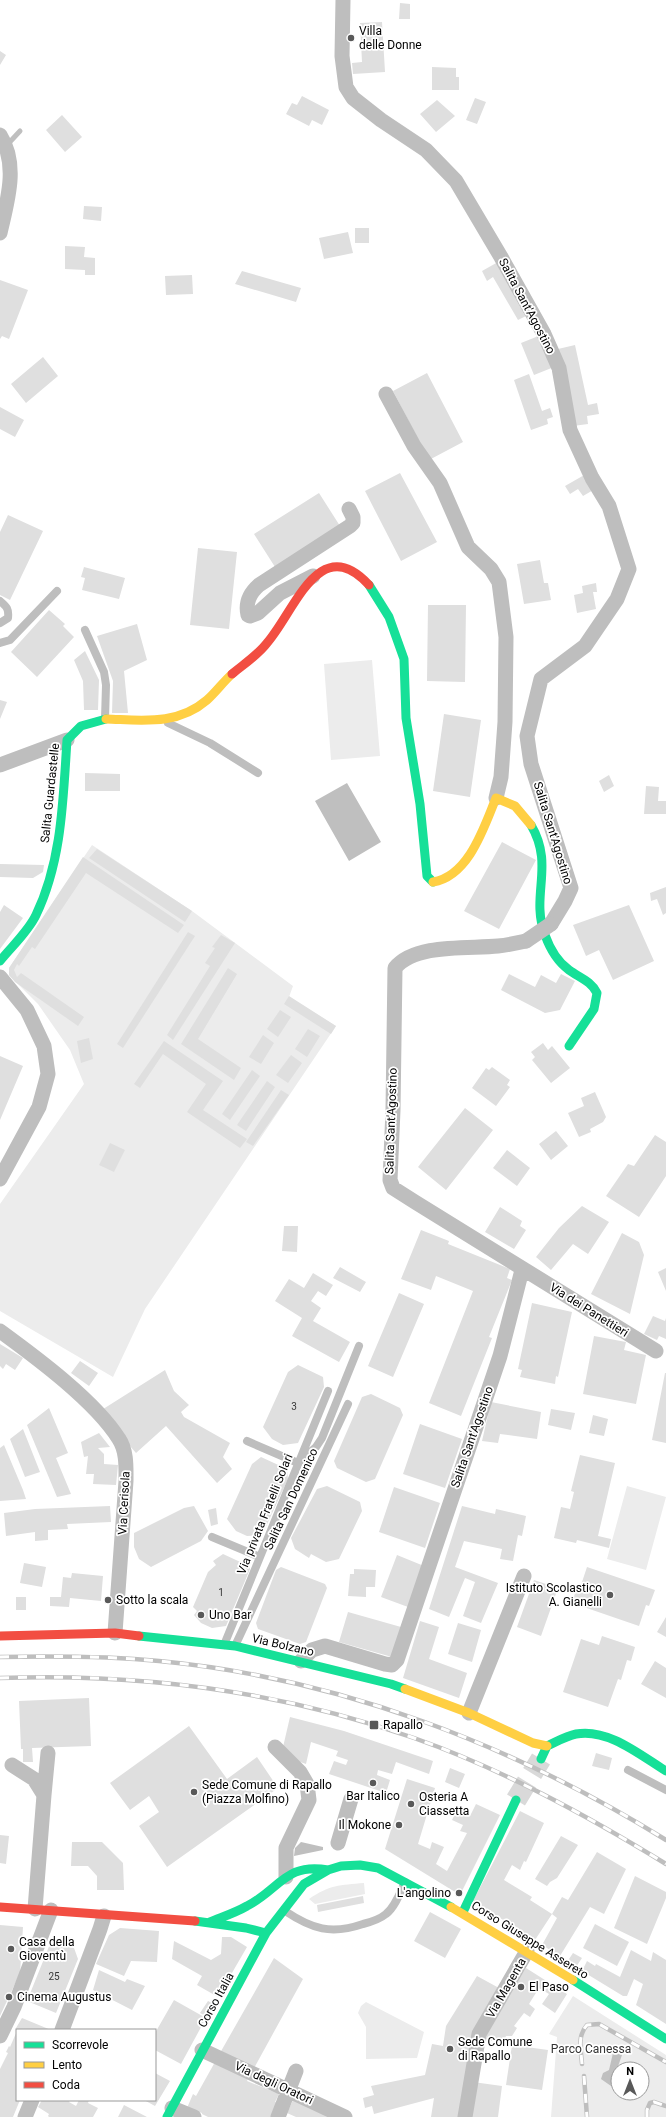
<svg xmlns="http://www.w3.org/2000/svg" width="666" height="2117" viewBox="0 0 666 2117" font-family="Roboto,sans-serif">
  <rect width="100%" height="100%" fill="#fff"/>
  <path fill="#ececec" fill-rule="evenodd" d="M372,660L380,756L331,760L324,664Z
    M92,845L192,911L293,986L289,997L336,1026L145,1309L113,1377L0,1311V1204L84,1084L70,1050L38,1004L9,975V968Z
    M627,1486L666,1497L646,1570L607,1559Z
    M364,1883L365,1894L315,1904L309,1899C329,1885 340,1885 364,1883Z
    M573,1996L666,2055V2117H551L557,2037L549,2034ZM618,2069H642V2093H618Z
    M366,2002L424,2032L417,2058L366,2059V2027L358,2013L361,2006Z"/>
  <path fill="#bfbfbf" d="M347,783L381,842L349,861L315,801Z
    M301,1842L323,1847V1850L294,1856L295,1848Z
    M616,2049L620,2050L622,2055L611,2086L601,2079L603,2073L609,2070L613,2053Z"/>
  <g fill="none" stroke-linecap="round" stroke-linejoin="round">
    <path stroke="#bfbfbf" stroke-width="5" d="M7,145L20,131"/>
  </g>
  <path fill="#dfdfdf" d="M400,3L410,4V19H399Z
    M382,22L385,72L353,74L352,63L362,62L360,23Z
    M0,51L6,55L0,65Z
    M432,67L456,68V77H459V90H432Z
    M302,96L329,110L322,125L312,120L309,126L286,114L292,103L297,105Z
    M475,98L486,102L477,124L466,120Z
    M437,100L455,116L436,132L420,114Z
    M62,115L82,137L65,152L46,130Z
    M84,206L102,207L101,221L83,219Z
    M355,228H369V243H355Z
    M348,232L353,253L324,259L319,238Z
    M65,246L85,247L84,257L95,258V275H85V270L65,269Z
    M498,262L528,315L518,320L493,277L487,281L482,271Z
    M242,271L301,288L296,302L235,284Z
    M192,275L193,294L166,295L165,276Z
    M0,280L28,290L9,339L2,336L0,339Z
    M541,335L554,367L534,375L521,343Z
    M575,345L588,405L597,403L599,414L587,416L588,424L573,426L558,349Z
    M43,357L58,376L26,403L11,384Z
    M427,373L463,442L429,460L393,391Z
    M529,374L542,411L550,408L553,417L547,419L548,424L531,430L514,380Z
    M0,407L24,420L15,437L0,429Z
    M400,473L437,542L401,561L365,491Z
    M586,474L595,489L583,496L578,489L570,494L565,486Z
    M319,493L340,526L275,567L254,534Z
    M8,515L43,531L10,600L0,595V532Z
    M198,548L237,552L229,629L190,625Z
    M540,560L544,583H548L551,600L524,604L517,564Z
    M84,567L125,578L119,599L82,590L85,578L81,577Z
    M596,583L597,592H593L596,609L577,613L574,595L583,593L582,586Z
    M428,605H466L465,682L427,681Z
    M49,610L65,624L63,626L74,637L37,677L11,652Z
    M137,624L147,660L124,671L128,713H112L113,681L97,636Z
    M85,651L99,680L98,710H84L83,681L74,660Z
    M0,700L7,702L0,719Z
    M444,714L481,720L470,797L433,791Z
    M85,773L120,774V791H85Z
    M609,775L614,786L604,792L599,781Z
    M646,786L659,787L658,801H666V814H644Z
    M502,842L536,860L499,929L464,911Z
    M97,849L192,911L185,922L89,858Z
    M83,857L184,925L178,933L86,873L35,949L32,947L19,966L17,964L14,970L17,977L21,973L84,1017L78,1026L15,982L9,975V968Z
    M0,864L44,865L43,872L33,878L0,877Z
    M666,887V913L663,915L657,899L651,901L650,893Z
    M4,905L23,918L0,949V912Z
    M629,905L654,961L613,980L599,950L586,956L573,925Z
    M188,932L195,936L123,1048L117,1044Z
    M221,935L235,943L173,1040L167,1035L210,966L205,963L215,948L212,947Z
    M228,968L237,974L198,1039L241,1068L234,1080L181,1044Z
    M509,974L535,987L541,975L556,983L561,974L575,981L560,1010L545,1013L501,990Z
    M289,996L336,1026L331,1034L284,1004Z
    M280,1010L291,1017L278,1037L267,1029Z
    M308,1029L320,1036L307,1057L295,1049Z
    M263,1035L274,1043L261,1064L249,1057Z
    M89,1038L93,1059L81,1063L77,1041Z
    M164,1041L223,1081L203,1110L247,1139L240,1148L187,1112L206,1084L163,1054L140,1088L134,1084Z
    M543,1043L548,1050L552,1046L570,1068L551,1083L532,1060L535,1057L531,1052Z
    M291,1055L302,1063L288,1083L276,1075Z
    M0,1056L23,1066L0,1120Z
    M492,1067L510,1080L507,1085L510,1087L496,1106L472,1088L486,1068L489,1070Z
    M252,1070L260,1076L230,1120L222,1114Z
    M267,1081L275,1087L246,1131L237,1125Z
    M281,1090L289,1095L253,1146L246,1142Z
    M595,1092L606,1117L603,1122L590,1129L591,1132L579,1137L568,1113L584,1106L581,1098Z
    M465,1108L493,1130L446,1190L418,1167Z
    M556,1131L568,1146L551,1160L539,1144Z
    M655,1135L666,1142V1176L639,1217L606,1196L628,1164L634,1166Z
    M110,1143L125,1150L114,1172L99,1165Z
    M507,1150L530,1168L517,1186L493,1168Z
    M582,1206L609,1222L588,1254L573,1244L551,1270L536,1257L559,1228Z
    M500,1207L522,1221L520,1226L526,1230L514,1249L485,1232Z
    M284,1226H298L297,1252L282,1251Z
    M421,1230L449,1241L448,1244L510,1269L507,1278L512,1280L489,1337L492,1338L461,1416L429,1403L473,1291L436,1276L431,1290L401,1279Z
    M622,1233L639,1242L644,1255L630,1314L591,1294Z
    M340,1267L366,1282L360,1292L333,1278Z
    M666,1268V1291L658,1272Z
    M313,1273L333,1285L326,1296L318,1291L311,1301L321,1308L313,1321L350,1342L339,1362L292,1336L302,1318L275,1301L289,1279L304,1288Z
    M399,1293L424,1304L393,1377L368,1366Z
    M532,1303L572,1312L558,1377L556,1376L555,1384L520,1377L522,1370L518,1369Z
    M653,1316L665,1321L666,1318V1339L659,1336L657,1340L644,1334Z
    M594,1336L626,1342L624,1350L646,1355L636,1404L583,1394Z
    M0,1344L23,1358L15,1370L6,1364L3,1369L0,1366Z
    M80,1361L98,1373L89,1386L71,1373Z
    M298,1365L323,1377L324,1387L298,1443L283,1445L272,1439L263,1427L288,1372Z
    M165,1370L174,1391L189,1405L181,1412L184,1417L230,1443L223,1457L232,1469L217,1483L166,1426L136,1453L100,1411Z
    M665,1373H666V1443L652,1440Z
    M371,1394L400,1408L403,1415L375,1479L366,1482L337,1468L334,1461L362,1397Z
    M491,1402L541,1412L537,1439L500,1434L498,1443L482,1441Z
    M49,1408L68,1453L56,1458L71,1494L57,1497L27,1425Z
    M551,1409L575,1413L571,1430L548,1425Z
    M593,1415L608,1419L604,1436L589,1433Z
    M420,1424L462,1439L445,1488L403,1474Z
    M23,1429L40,1472L25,1477L10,1439Z
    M99,1433L110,1447L98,1448L104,1454V1464L118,1465L116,1485L93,1484L94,1474H86L88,1456L84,1457L81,1442Z
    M4,1445L23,1490L26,1499L0,1501V1448Z
    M580,1455L615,1463L598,1536L611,1539L609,1548L577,1540L576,1543L554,1538L561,1507L570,1509L574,1492L571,1491Z
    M261,1457L287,1469L288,1479L262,1535L247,1536L236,1531L227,1519L252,1464Z
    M327,1486L360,1502L362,1511L339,1559L326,1562L311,1554L309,1558L295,1549L291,1538L317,1489Z
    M394,1487L440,1503L425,1548L379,1532Z
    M110,1506L111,1522L67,1524L68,1529L48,1530V1540L35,1541V1532L6,1536L4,1513L35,1509Z
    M194,1506L208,1531L201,1541L151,1567L139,1559L134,1547V1533L184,1508Z
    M462,1506L495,1514L496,1509L526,1516L522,1536L518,1535L513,1561L500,1559L502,1549L464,1541L455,1567L498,1583L481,1623L463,1616L475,1582L465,1578L449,1617L429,1609Z
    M216,1508L218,1524L211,1526L208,1510Z
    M223,1554L249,1566L250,1569L226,1626L212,1628L201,1623L194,1615L197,1611L193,1607L208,1572L216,1565L213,1561Z
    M397,1555L424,1566L408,1607L381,1597Z
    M24,1563L46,1567L42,1587L20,1583Z
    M281,1567L325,1584L327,1588L306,1642L300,1644L258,1629L256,1623L276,1570Z
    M587,1567L655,1590L649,1606L646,1605L639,1626L572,1603L577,1587L580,1588Z
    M354,1569L376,1570L375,1587H366V1597L348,1596L350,1574H354Z
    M72,1573L103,1576L101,1601L70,1598L69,1607L50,1606V1597H61L63,1577L71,1578Z
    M534,1580L558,1588L541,1636L517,1627Z
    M16,1597H26V1610H16Z
    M348,1612L401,1627L392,1657L339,1642Z
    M666,1617V1637L657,1632Z
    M420,1621L439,1627L429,1659L467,1673L459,1698L403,1678Z
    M458,1623L481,1630L472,1662L448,1654Z
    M602,1636L635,1647L631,1661L627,1660L621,1680L618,1679L608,1707L563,1692L581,1639L599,1645Z
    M655,1661L666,1668V1698L641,1684Z
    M89,1698L91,1746L32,1748L33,1762H23V1749H21L19,1701Z
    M290,1717L344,1731L433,1761L429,1774L396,1762L392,1774L378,1770L377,1775L390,1780L386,1793L329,1774L334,1761L346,1765L348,1760L336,1756L338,1751L311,1742L306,1764L295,1760L283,1747Z
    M189,1726L227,1779L257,1757L278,1788L167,1867L139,1826L159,1812L149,1796L130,1810L110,1783Z
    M596,1753L612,1758L609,1770L592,1766Z
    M450,1768L465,1774L459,1788L445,1782Z
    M407,1779L435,1788L418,1844L430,1849L432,1842L444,1847L436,1864L447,1871L467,1833L460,1831L463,1825L452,1820L457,1810L470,1816L476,1804L500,1815L460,1895L385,1849Z
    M520,1811L544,1823L526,1862L524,1861L520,1870L512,1865L504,1880L532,1897L530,1900L552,1914L562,1897L568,1900L597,1852L626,1869L604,1914L590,1907L560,1956L542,1945L557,1918L552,1914L535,1940L473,1901Z
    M0,1835L9,1836L6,1864L0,1863Z
    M561,1836L578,1845L557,1878L550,1882L547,1886L535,1879Z
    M72,1842H102L123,1863L124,1890H97V1876L88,1866H71Z
    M635,1876L666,1892V1898L647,1944L614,1928Z
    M363,1896L364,1903L318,1912L317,1905Z
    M430,1912L461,1929L445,1958L414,1941Z
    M595,1924L629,1942L617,1966L583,1948Z
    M0,1925L23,1927L20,1973L0,2016Z
    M120,1928L159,1931L157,1962L131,1961L124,1976L96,1964L109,1935Z
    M222,1937H231L247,1947L218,1997L197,1985L202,1976L172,1959L174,1941L211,1960L221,1954Z
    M52,1939L74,1948L78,1959L56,2013L27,2001Z
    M631,1950L651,1961L653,1952L666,1960V2024L636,2005L643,1984L634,1979L627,1996H623L582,1971L587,1961L595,1966L596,1964L620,1977Z
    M573,1953L582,1958L576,1967L567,1962Z
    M274,1958L303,1979L253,2070L220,2053Z
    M526,1968L567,1994L555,2013L542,2004L549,1994L539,1988L529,2004L535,2009L530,2017L524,2013L514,2026L517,2028L512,2036H506L503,2044L484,2039L487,2028Z
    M99,1970L125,1982L127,1979L145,1986L132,2010L93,1990Z
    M477,1976L499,1988L459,2117H431L434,2098L374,2114L372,2106L365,2108L363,2098L374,2095L371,2086L425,2075L432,2044L443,2046L446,2026Z
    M174,2000L206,2018L181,2064L155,2050V2033Z
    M208,2001L214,2004L206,2016L200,2013Z
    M22,2018L51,2030H17L16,2028Z
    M17,2031V2100H20L13,2117H0V2069L8,2053L6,2052L9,2046L10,2047Z
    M512,2045L548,2050L542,2090L506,2085Z
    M215,2062L248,2078L247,2081L279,2094L275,2102L278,2103L271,2117H208L202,2114V2113L187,2108L193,2094L196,2096Z
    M155,2073L170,2081L155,2106L144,2100H155Z
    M473,2082L502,2086L498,2117H469Z
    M294,2098L339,2117H296L287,2113Z
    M42,2100H70L69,2102L76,2106L79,2100H89L88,2103L98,2108L93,2117H49L48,2116L49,2114L38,2107Z
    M124,2105L147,2117H118Z"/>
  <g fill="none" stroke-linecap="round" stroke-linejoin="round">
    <path stroke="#d9d9d9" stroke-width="21" stroke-dasharray="21 10" stroke-linecap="butt" d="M516,1800L541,1759"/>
    <path stroke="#bebebe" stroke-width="8" d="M0,601C7,607 9,609 8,618L0,623
      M85,630L104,672L106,685L105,719
      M0,643L10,640L57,591
      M168,723L210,743L258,773
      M247,1441L298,1463L316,1447L322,1438L359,1346
      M212,1537L260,1557
      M224,1645L328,1391
      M235,1646L348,1404
      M628,1770L666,1790
      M285,1911C312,1929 331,1935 363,1924C371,1922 380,1919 386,1914C395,1907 400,1893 405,1882"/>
    <path stroke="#bebebe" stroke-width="15" d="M343,0L342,56L346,87L353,98L381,120L426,150L456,181L501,257L544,334L559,368L570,430L592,478L609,506L629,569L617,599L585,646L541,679L527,736L531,764L571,888L565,901L551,924
      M0,135C19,165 7,202 0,233
      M386,394L414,446L440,483L468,547L491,569L499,582L506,637L505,722L501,777L496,798
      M313,576L280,593L258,613L250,616L248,615C245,602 250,593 259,585L350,526L353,523V517L349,509
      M0,765L67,740
      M526,941C517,943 508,945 498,946C470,949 415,943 395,968L393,1110L390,1180L393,1188L415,1202L656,1351
      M0,977L27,1010L44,1046L48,1074L39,1107L0,1179
      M0,1331C37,1358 95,1401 119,1439C127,1451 126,1468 126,1481L115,1633
      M301,1661L312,1650L325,1646L385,1664L392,1665L397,1660L500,1356L522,1270
      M469,1713L524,1576
      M275,1747L300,1772L307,1784L309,1800L286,1848V1877
      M12,1765L34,1779L44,1795L35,1909
      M44,1795L48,1753
      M338,1843L351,1799
      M62,2030L100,1929L104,1916
      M0,2036L14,2007L51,1910
      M202,2050L345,2117
      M172,2108L194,2117
      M25,2117L32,2100
      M278,2117L296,2071
      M465,2117L479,2034L527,1951"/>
    <path stroke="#16e098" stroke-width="9" d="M369,585L389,617L404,659L406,718L420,804L427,876L433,882
      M531,825C555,866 530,895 545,935C550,949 558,962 569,970C580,978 591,981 597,993L594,1009L569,1046
      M0,961C11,947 28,932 36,915C62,861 63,800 67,740L81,726L106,719
      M139,1636L235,1646L391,1684L405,1689
      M541,1759L547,1746C556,1742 566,1736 576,1734C608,1728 640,1755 666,1771
      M463,1912L516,1800
      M195,1921L246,1928L266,1933
      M210,1922C222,1917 235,1913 247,1906C279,1890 286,1862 328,1870
      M573,1980L666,2039
      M167,2117L266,1933L304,1884L328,1870L341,1866L360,1865L378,1868L451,1907"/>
    <path stroke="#ffcf43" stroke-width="9" d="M106,719C141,720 177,726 207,700C216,692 223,682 232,674
      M433,882C469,876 484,827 496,798L515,806L531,825
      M405,1689L469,1713L533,1743L547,1746
      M451,1907L573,1980"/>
    <path stroke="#f24e42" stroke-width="9" d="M232,674C244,664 258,655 267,643C295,611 319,531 369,585
      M0,1636L115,1633L139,1636
      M0,1907L195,1921"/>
    <defs>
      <path id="rail" d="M0,1657C53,1656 106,1656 159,1661C339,1678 513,1745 666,1840
        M0,1678C141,1673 280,1691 414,1738C502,1769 586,1815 666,1864
        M582,2064C581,2050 577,2036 587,2025L599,2024L666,2062
        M584,2076L587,2117
        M647,2117V2110L650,2103L654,2102L666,2106"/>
    </defs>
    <use href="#rail" stroke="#bebebe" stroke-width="4.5"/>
    <use href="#rail" stroke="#fff" stroke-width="3" stroke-dasharray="9" stroke-linecap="butt"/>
    <path stroke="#bebebe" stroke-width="15" d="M526,941L551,924"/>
  </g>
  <g fill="#595959" stroke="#fff" stroke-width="1.5">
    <circle cx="351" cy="38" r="4"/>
    <circle cx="610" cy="1595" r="4"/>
    <circle cx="108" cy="1600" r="4"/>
    <circle cx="201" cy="1615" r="4"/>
    <rect x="369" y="1720" width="10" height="10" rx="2"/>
    <circle cx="373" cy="1783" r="4"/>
    <circle cx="194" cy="1792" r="4"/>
    <circle cx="411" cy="1804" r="4"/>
    <circle cx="399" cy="1825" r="4"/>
    <circle cx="459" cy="1893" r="4"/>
    <circle cx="11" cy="1949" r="4"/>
    <circle cx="521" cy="1987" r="4"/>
    <circle cx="9" cy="1997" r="4"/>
    <circle cx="450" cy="2049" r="4"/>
  </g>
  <g text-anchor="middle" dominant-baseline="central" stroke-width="3.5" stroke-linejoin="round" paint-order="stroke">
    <g font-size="10" fill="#383838">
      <text x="294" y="1406">3</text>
      <text x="221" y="1592">1</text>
      <text x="54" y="1976">25</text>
    </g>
    <g font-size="12" fill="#000" stroke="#fff" text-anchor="start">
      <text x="359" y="31">Villa<tspan x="359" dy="14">delle Donne</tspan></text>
      <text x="602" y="1588" text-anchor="end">Istituto Scolastico<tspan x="602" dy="14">A. Gianelli</tspan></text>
      <text x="116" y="1600">Sotto la scala</text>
      <text x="209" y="1615">Uno Bar</text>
      <text x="383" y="1725">Rapallo</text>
      <text x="202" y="1785">Sede Comune di Rapallo<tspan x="202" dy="14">(Piazza Molfino)</tspan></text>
      <text x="373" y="1796" text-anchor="middle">Bar Italico</text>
      <text x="419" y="1797">Osteria A<tspan x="419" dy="14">Ciassetta</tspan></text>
      <text x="391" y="1825" text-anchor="end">Il Mokone</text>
      <text x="451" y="1893" text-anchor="end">L'angolino</text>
      <text x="19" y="1942">Casa della<tspan x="19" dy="14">Gioventù</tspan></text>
      <text x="529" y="1987">El Paso</text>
      <text x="17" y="1997">Cinema Augustus</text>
      <text x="458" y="2042">Sede Comune<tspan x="458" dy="14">di Rapallo</tspan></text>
    </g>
    <g font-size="12" fill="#000" stroke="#fff">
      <text transform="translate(527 306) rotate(62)">Salita Sant'Agostino</text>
      <text transform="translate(50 793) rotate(-84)">Salita Guardastelle</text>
      <text transform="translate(553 833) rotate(73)">Salita Sant'Agostino</text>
      <text transform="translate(391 1121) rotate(-88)">Salita Sant'Agostino</text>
      <text transform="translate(589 1310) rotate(32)">Via dei Panettieri</text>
      <text transform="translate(472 1437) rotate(-71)">Salita Sant'Agostino</text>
      <text transform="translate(291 1499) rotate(-65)">Salita San Domenico</text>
      <text transform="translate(124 1503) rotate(-87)">Via Cerisola</text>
      <text transform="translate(265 1514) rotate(-68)">Via privata Fratelli Solari</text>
      <text transform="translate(283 1645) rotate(13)">Via Bolzano</text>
      <text transform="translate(530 1940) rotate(32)">Corso Giuseppe Assereto</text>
      <text transform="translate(506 1988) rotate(-60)">Via Magenta</text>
      <text transform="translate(216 2000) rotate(-61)">Corso Italia</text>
      <text transform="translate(274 2083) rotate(25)">Via degli Oratori</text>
    </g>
    <g font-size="12" fill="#333" stroke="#fff">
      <text x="591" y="2049">Parco Canessa</text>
    </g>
  </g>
  <rect x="16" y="2029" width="140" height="72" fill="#ffffff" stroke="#999999"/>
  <rect x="24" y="2042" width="20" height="6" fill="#16e098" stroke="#999999"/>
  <text x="52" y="2049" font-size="12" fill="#000000">Scorrevole</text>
  <rect x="24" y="2062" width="20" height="6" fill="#ffcf43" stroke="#999999"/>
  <text x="52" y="2069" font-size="12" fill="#000000">Lento</text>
  <rect x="24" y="2082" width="20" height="6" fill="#f24e42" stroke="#999999"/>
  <text x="52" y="2089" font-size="12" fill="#000000">Coda</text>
  <g transform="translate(630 2081)"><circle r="19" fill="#ffffff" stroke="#999999"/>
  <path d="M0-3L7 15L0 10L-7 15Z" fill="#595959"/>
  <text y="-6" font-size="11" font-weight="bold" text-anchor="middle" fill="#000000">N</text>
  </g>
</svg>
